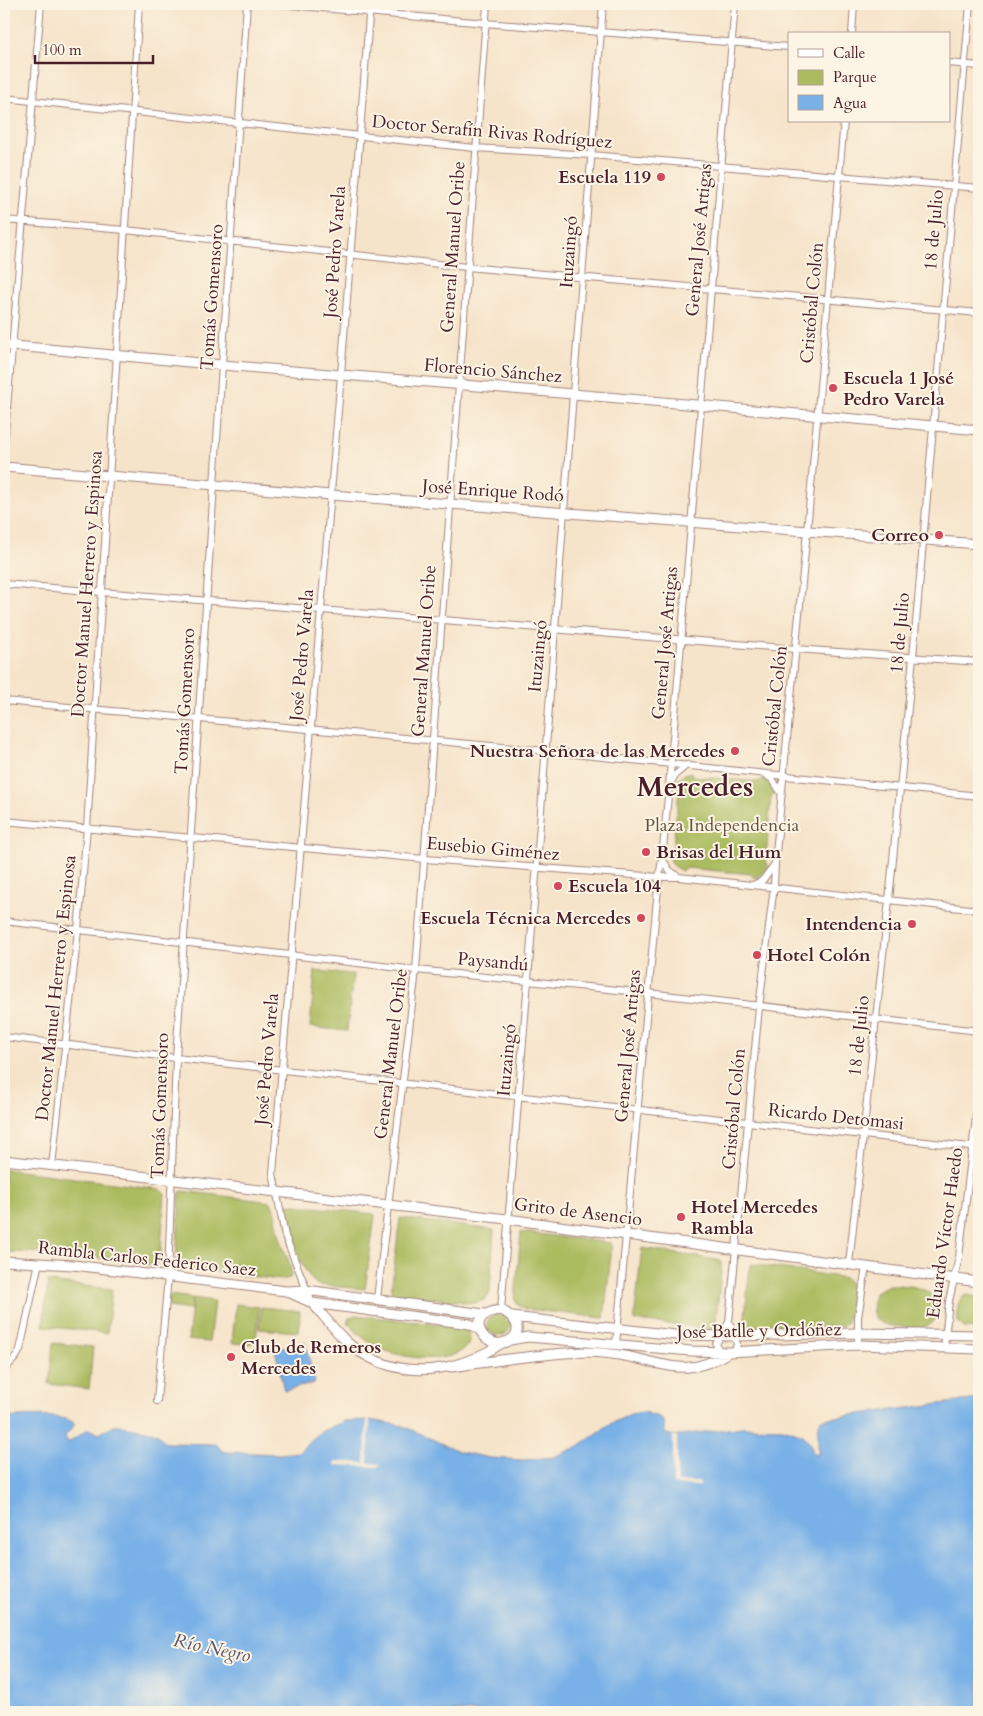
<svg xmlns="http://www.w3.org/2000/svg" width="983" height="1716" viewBox="0 0 983 1716" font-family="Cardo,serif">
  <rect width="100%" height="100%" fill="#fcf5e5"/>
  <filter id="ink" filterUnits="userSpaceOnUse"><feTurbulence type="fractalNoise" baseFrequency=".02" numOctaves="2"/><feDisplacementMap in="SourceGraphic" scale="10" xChannelSelector="R" yChannelSelector="G"/><feConvolveMatrix kernelMatrix="1 2 1 2 8 2 1 2 1" color-interpolation-filters="sRGB"/></filter>
  <filter id="wash" filterUnits="userSpaceOnUse"><feTurbulence type="fractalNoise" baseFrequency=".0096" numOctaves="4" result="noise"/><feDisplacementMap in="SourceGraphic" scale="20" xChannelSelector="R" yChannelSelector="G"/><feGaussianBlur stdDeviation="1.12" result="paint"/><feColorMatrix in="noise" values="0 0 0 0 0 0 0 0 0 0 0 0 0 0 0 0 0 1.4 0 .05"/><feComposite in="paint" operator="in"/></filter>
  <g filter="url(#wash)">
    <rect width="100%" height="100%" fill="#f6e4ca"/>
    <path fill="#abbb5e" stroke="#7a6d44" d="M691,772L692,776L758,782L762,779C770,782 772,785 774,794L771,796L766,860L768,865C765,872 761,875 754,878L751,874L686,868L682,871L673,866L669,857L672,856L679,790L676,786C677,778 683,774 691,772Z
      M315,971L353,974L347,1031L310,1027Z
      M4,1169L160,1189L165,1193L160,1261L156,1265L57,1253L4,1252Z
      M183,1191L271,1202C277,1214 277,1231 282,1244C285,1255 294,1267 290,1278L281,1280L179,1267L176,1263L180,1192Z
      M287,1204L374,1214L375,1216L365,1289L318,1285C300,1273 289,1228 284,1208Z
      M400,1218L494,1230L490,1291C487,1300 481,1303 471,1303L392,1293L391,1291Z
      M521,1232L611,1243L612,1245L604,1318L525,1309L518,1305L515,1300Z
      M642,1248L722,1261L715,1329L635,1321L634,1320Z
      M752,1264L845,1278C856,1286 850,1311 847,1322L842,1326L749,1329L744,1325L750,1265Z
      M48,1282L112,1289L107,1333L43,1326Z
      M889,1285C906,1285 934,1286 938,1306C939,1313 936,1320 931,1324C923,1329 914,1328 904,1327C878,1326 867,1320 875,1292Z
      M170,1295L192,1298L191,1310L168,1307Z
      M966,1295L979,1297V1329L964,1328L958,1322C957,1312 956,1300 966,1295Z
      M193,1298L214,1301L209,1342L188,1340Z
      M236,1304L259,1307L256,1342L246,1344L232,1343Z
      M261,1307L300,1311L299,1332L259,1329Z
      M355,1315L462,1327L469,1332L470,1341C458,1368 400,1358 379,1348C367,1342 357,1333 348,1323L349,1318Z
      M496,1315L504,1316L511,1323C510,1337 497,1339 488,1330C485,1323 488,1317 496,1315Z
      M53,1343L93,1347L89,1389L49,1384Z"/>
    <path fill="#78b0e7" stroke="#616889" d="M305,1342L315,1383L284,1391L275,1349Z
      M979,1399V1712H4V1418C20,1417 65,1413 75,1424L65,1436L67,1441L70,1442L88,1429L99,1434L114,1425H118C126,1427 152,1430 158,1434C162,1438 160,1441 166,1443L216,1444L222,1451L226,1452L280,1454L299,1452L320,1432L345,1421L370,1420L403,1426L460,1452L490,1458L524,1460L554,1457L579,1446L610,1424L631,1414L643,1412L659,1417L663,1421L665,1433L673,1436L743,1427L783,1428L803,1435L810,1444L814,1455L818,1454C819,1443 816,1429 821,1419Z"/>
    <path fill="#f6e4ca" d="M367,1417L370,1418L368,1463L380,1464L379,1467L335,1465V1461L365,1463Z
      M673,1436H677V1482H700V1486L673,1485Z"/>
  </g>
  <g filter="url(#ink)">
    <g fill="none" stroke-linecap="round" stroke-linejoin="round">
      <defs>
        <path id="street" d="M279,4L485,23L789,47
          M852,34L854,4
          M949,63L979,66
          M4,98L475,148L591,155L979,188
          M4,220L125,230L467,267L979,313
          M4,444L41,4
          M4,584L796,649L979,662
          M4,701L545,751L979,796
          M765,774L773,780L781,793
          M671,782L675,775L687,765
          M4,821L425,859L659,877H679L979,910
          M663,860L669,870L677,876
          M755,884L762,881L774,865
          M4,921L416,970L648,993L979,1031
          M4,1037L176,1058L979,1148
          M52,1166L78,930L87,828L139,4
          M849,1264L889,900L913,657L970,4
          M377,1299L416,970L487,4
          M312,1303L285,1236L273,1173L341,375L370,4
          M501,1310L528,980L603,4
          M616,1344L659,877L662,859L669,786L735,4
          M858,1345V1317L866,1267
          M944,1348L949,1301L959,1257L979,1093
          M719,1351L716,1344L729,1322
          M735,1351L737,1344L729,1322L759,1007L774,886L775,863L807,531L844,121
          M4,1370L16,1357L20,1350L39,1262
          M157,1401L168,1276L176,1058L222,365L247,4"/>
        <path id="secondary" d="M4,345L222,365L573,394L979,430
          M4,467L331,495L979,544
          M4,1160L507,1219L979,1282
          M4,1261L73,1265L286,1291L306,1290L484,1314
          M288,1292L312,1303L470,1324L479,1329
          M312,1303C326,1318 343,1342 360,1352C408,1382 459,1371 504,1342
          M501,1310C512,1315 526,1329 510,1340C488,1355 458,1314 501,1310Z
          M512,1317L676,1335L735,1336L858,1333L979,1335
          M510,1340L528,1337L691,1351L729,1352L858,1345L979,1349
          M451,1367C494,1361 537,1354 581,1352C597,1352 615,1354 630,1357C671,1366 691,1377 729,1352"/>
      </defs>
      <use href="#street" stroke="#a0827a" stroke-width="8"/>
      <use href="#secondary" stroke="#a0827a" stroke-width="11"/>
      <use href="#street" stroke="#fff" stroke-width="6"/>
      <use href="#secondary" stroke="#fff" stroke-width="9"/>
    </g>
  </g>
  <g fill="#d1495b" stroke="#fcf5e5" stroke-width="2">
    <circle cx="661" cy="177" r="5"/>
    <circle cx="833" cy="388" r="5"/>
    <circle cx="939" cy="535" r="5"/>
    <circle cx="735" cy="751" r="5"/>
    <circle cx="646" cy="852" r="5"/>
    <circle cx="558" cy="886" r="5"/>
    <circle cx="641" cy="918" r="5"/>
    <circle cx="912" cy="924" r="5"/>
    <circle cx="757" cy="955" r="5"/>
    <circle cx="681" cy="1217" r="5"/>
    <circle cx="231" cy="1357" r="5"/>
  </g>
  <g text-anchor="middle" dominant-baseline="central" stroke-width="4" stroke-linejoin="round" paint-order="stroke">
    <g font-size="18" fill="#4a1f2b" stroke="#fcf5e5">
      <text transform="translate(492 132) rotate(5)">Doctor Serafín Rivas Rodríguez</text>
      <text transform="translate(934 230) rotate(-85)">18 de Julio</text>
      <text transform="translate(699 240) rotate(-85)">General José Artigas</text>
      <text transform="translate(453 247) rotate(-86)">General Manuel Oribe</text>
      <text transform="translate(335 252) rotate(-86)">José Pedro Varela</text>
      <text transform="translate(569 252) rotate(-86)">Ituzaingó</text>
      <text transform="translate(212 297) rotate(-86)">Tomás Gomensoro</text>
      <text transform="translate(812 303) rotate(-85)">Cristóbal Colón</text>
      <text transform="translate(493 371) rotate(5)">Florencio Sánchez</text>
      <text transform="translate(493 491) rotate(4)">José Enrique Rodó</text>
      <text transform="translate(87 584) rotate(-86)">Doctor Manuel Herrero y Espinosa</text>
      <text transform="translate(900 633) rotate(-85)">18 de Julio</text>
      <text transform="translate(665 643) rotate(-85)">General José Artigas</text>
      <text transform="translate(424 651) rotate(-86)">General Manuel Oribe</text>
      <text transform="translate(302 655) rotate(-85)">José Pedro Varela</text>
      <text transform="translate(538 656) rotate(-85)">Ituzaingó</text>
      <text transform="translate(185 701) rotate(-87)">Tomás Gomensoro</text>
      <text transform="translate(775 706) rotate(-84)">Cristóbal Colón</text>
      <text transform="translate(493 849) rotate(5)">Eusebio Giménez</text>
      <text transform="translate(493 962) rotate(5)">Paysandú</text>
      <text transform="translate(56 988) rotate(-84)">Doctor Manuel Herrero y Espinosa</text>
      <text transform="translate(859 1036) rotate(-84)">18 de Julio</text>
      <text transform="translate(628 1046) rotate(-85)">General José Artigas</text>
      <text transform="translate(391 1054) rotate(-83)">General Manuel Oribe</text>
      <text transform="translate(267 1059) rotate(-85)">José Pedro Varela</text>
      <text transform="translate(507 1060) rotate(-85)">Ituzaingó</text>
      <text transform="translate(160 1106) rotate(-88)">Tomás Gomensoro</text>
      <text transform="translate(734 1109) rotate(-85)">Cristóbal Colón</text>
      <text transform="translate(836 1117) rotate(6)">Ricardo Detomasi</text>
      <text transform="translate(578 1212) rotate(7)">Grito de Asencio</text>
      <text transform="translate(945 1233) rotate(-82)">Eduardo Víctor Haedo</text>
      <text transform="translate(147 1259) rotate(6)">Rambla Carlos Federico Saez</text>
      <text transform="translate(759 1331) rotate(-1)">José Batlle y Ordóñez</text>
    </g>
    <g font-size="18" font-weight="bold" fill="#4a1f2b" stroke="#fcf5e5" text-anchor="start">
      <text x="651" y="177" text-anchor="end">Escuela 119</text>
      <text x="843" y="378">Escuela 1 José<tspan x="843" dy="21">Pedro Varela</tspan></text>
      <text x="929" y="535" text-anchor="end">Correo</text>
      <text x="725" y="751" text-anchor="end">Nuestra Señora de las Mercedes</text>
      <text x="656" y="852">Brisas del Hum</text>
      <text x="568" y="886">Escuela 104</text>
      <text x="631" y="918" text-anchor="end">Escuela Técnica Mercedes</text>
      <text x="902" y="924" text-anchor="end">Intendencia</text>
      <text x="767" y="955">Hotel Colón</text>
      <text x="691" y="1207">Hotel Mercedes<tspan x="691" dy="21">Rambla</tspan></text>
      <text x="241" y="1347">Club de Remeros<tspan x="241" dy="21">Mercedes</tspan></text>
    </g>
    <g font-size="18" fill="#674e3a" stroke="#fcf5e5">
      <text x="722" y="825">Plaza Independencia</text>
    </g>
    <g font-size="19" font-style="italic" fill="#5a526d" stroke="#fcf5e5">
      <text transform="translate(212 1648) rotate(12)">Río Negro</text>
    </g>
    <g font-size="28" font-weight="bold" fill="#4a1f2b" stroke="#fcf5e5">
      <text x="695" y="787">Mercedes</text>
    </g>
  </g>
  <rect width="983" height="1716" fill="none" stroke="#fcf5e5" stroke-width="20"/>
  <rect x="788" y="32" width="162" height="90" fill="#fcf5e5" stroke="#b59f9b"/>
  <rect x="798" y="49" width="25" height="8" fill="#ffffff" stroke="#b59f9b"/>
  <text x="833" y="58" font-size="15" fill="#4a1f2b">Calle</text>
  <rect x="798" y="70" width="25" height="15" fill="#abbb5e" stroke="#b59f9b"/>
  <text x="833" y="82" font-size="15" fill="#4a1f2b">Parque</text>
  <rect x="798" y="95" width="25" height="15" fill="#78b0e7" stroke="#b59f9b"/>
  <text x="833" y="108" font-size="15" fill="#4a1f2b">Agua</text>
  <path d="M35 55v8h118v-8" fill="none" stroke="#4a1f2b" stroke-width="2.5"/>
  <text x="42" y="55" font-size="15" fill="#4a1f2b" stroke="#fcf5e5" stroke-width="4" paint-order="stroke">100 m</text>
</svg>
